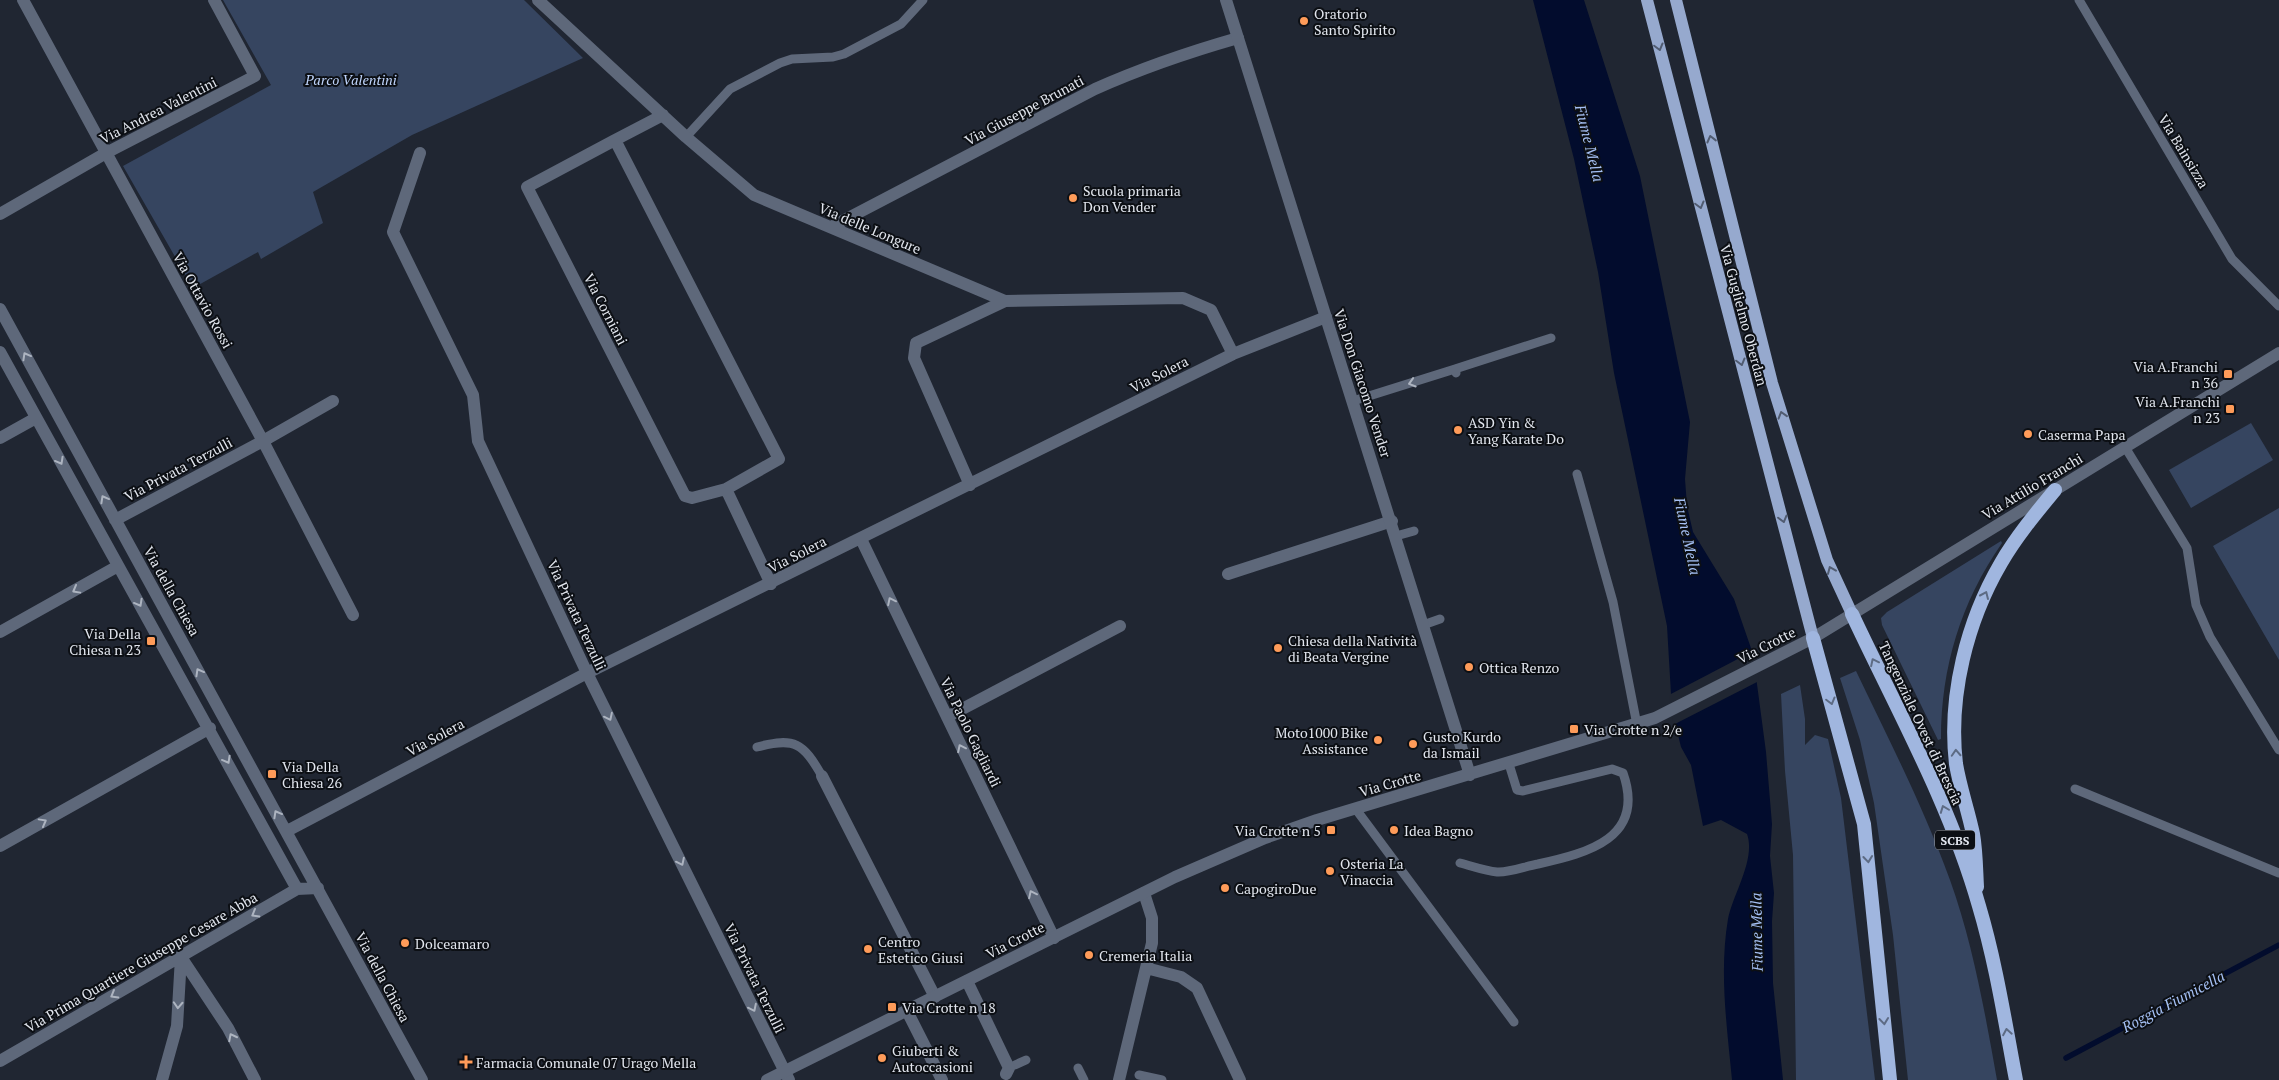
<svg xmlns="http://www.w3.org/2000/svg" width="2279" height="1080" viewBox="0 0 2279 1080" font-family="'PT Serif',serif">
  <rect width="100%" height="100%" fill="#202632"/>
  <path fill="#364560" d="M223,0H524L583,58L412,135L313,192L323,223L261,259L258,252L193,288L123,166L271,85Z
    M2251,423L2273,460L2191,508L2169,470Z
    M2279,508V660L2213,546Z
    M2001,541L2002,543C1961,602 1941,667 1941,739L1938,740L1882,625L1881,618L1887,612Z
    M1856,671C1889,740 1924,808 1950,880C1973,944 1985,1013 1997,1080H1908L1893,935L1874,803L1860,740L1840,678Z
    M1800,685L1805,719V745L1815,735L1828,739L1841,798L1875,1080H1796L1793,855L1785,771L1781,694Z"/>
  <path fill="#020c2d" d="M1533,0H1584L1640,176L1690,422L1685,479L1687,506L1693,532L1734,599L1753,654L1766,752L1772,824L1770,856L1774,893L1772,921L1773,983L1783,1080H1732C1727,1027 1719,972 1728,919C1733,894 1756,859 1747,834L1721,820L1703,826L1691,765L1681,747L1672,711L1667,626L1614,373L1598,272L1574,159Z"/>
  <path fill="#202632" d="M1755,650L1759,681L1673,725L1669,695Z"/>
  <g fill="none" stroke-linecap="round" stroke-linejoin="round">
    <path stroke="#020c2d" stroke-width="5.5" d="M2066,1058L2279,945"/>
    <path stroke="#5e687a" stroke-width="9" d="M2079,0L2232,259L2279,306
      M686,137L730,89L780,63L792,59L833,57L844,54L901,24L923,0
      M1455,369L1551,338
      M1353,401L1455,369L1456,373
      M2125,447L2187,548L2196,605L2210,637L2279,750
      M1577,474L1613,602L1637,725
      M1396,536L1414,531
      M1423,625L1440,619
      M757,747C795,737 803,743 822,776
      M2075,789L2279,873
      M1355,808L1514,1022
      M1460,863C1472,866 1485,871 1497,872C1509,873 1526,866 1538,864C1588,853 1646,838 1623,773L1612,769L1523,791L1517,790L1509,764
      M1015,1065L1026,1060
      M1078,1068L1084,1080
      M1139,1075L1162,1080"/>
    <path stroke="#5e687a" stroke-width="12" d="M23,0L263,441L353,615
      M538,0L686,137L754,195L1005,301L1183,298L1211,310L1233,354
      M615,140L663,115
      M420,153L393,232L473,395L478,441L587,673L789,1080
      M0,214L106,153L255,76L214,0
      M831,227L1095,89C1142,68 1189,52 1238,38
      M0,309L422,1080
      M0,352L297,889
      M0,438L36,418
      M970,485L914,358L916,343L1005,301
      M726,489L779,459L615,140L527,187L685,496L692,498L726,489L771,584
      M115,520L263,441L333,401
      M861,539L1054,938
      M1228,574L1392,521
      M0,632L118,566
      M947,717L1120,626
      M822,776L935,997
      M287,831L587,673L1233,354L1326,317
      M0,846L210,728
      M181,957L228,1028L255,1080
      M1146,968L1181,977L1197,988L1240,1080
      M967,981L1009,1068L1006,1074
      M907,1011L942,1080
      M0,1061L297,889L318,888
      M162,1080L177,1026L181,957
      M1119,1080L1152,943V918L1144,893"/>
    <path stroke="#5e687a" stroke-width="12" d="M1226,0L1470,775
      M767,1080L1175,877L1265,838L1317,820L1655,718L1813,638L2279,353"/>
    <path stroke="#96a9ce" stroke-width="12" d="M1647,0L1813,638
      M1676,0L1772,383L1827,560L1852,614"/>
    <path stroke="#a0b6df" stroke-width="14" d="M1852,614C1897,710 1950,804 1979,906C1996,963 2005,1022 2016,1080
      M1813,638L1864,824L1890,1080
      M1977,887C1976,869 1976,851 1973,834C1968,810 1960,788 1956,764C1948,696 1967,621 2001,563C2016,537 2036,513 2055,490"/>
  </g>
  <defs><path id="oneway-chevron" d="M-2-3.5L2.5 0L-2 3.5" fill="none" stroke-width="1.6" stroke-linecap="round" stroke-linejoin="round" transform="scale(1.25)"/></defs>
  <g stroke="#515c71">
    <use href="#oneway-chevron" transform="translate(1659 47) rotate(75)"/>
    <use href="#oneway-chevron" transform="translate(1711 139) rotate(-104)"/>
    <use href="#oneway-chevron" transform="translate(1700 205) rotate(75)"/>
    <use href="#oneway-chevron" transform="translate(1741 362) rotate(75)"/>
    <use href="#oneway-chevron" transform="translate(1782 415) rotate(-107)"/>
    <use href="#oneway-chevron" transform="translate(1783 519) rotate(75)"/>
    <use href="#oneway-chevron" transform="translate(1831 570) rotate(-113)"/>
  </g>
  <g stroke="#adb4c0">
    <use href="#oneway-chevron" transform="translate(26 356) rotate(-119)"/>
    <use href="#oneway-chevron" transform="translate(1412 383) rotate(163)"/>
    <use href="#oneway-chevron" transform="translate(60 461) rotate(61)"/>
    <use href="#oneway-chevron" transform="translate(104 499) rotate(-119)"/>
    <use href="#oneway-chevron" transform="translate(76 590) rotate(151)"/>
    <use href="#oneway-chevron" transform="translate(891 601) rotate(-116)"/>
    <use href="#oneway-chevron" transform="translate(139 603) rotate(61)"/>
    <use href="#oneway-chevron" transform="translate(199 672) rotate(-119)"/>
    <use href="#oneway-chevron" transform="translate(609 717) rotate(64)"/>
    <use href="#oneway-chevron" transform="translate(961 748) rotate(-116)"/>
    <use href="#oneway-chevron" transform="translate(227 760) rotate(61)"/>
    <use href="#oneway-chevron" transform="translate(277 814) rotate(-119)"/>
    <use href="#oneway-chevron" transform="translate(43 822) rotate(-29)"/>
    <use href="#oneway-chevron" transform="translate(681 862) rotate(64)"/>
    <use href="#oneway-chevron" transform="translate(1032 894) rotate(-116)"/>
    <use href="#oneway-chevron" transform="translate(255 914) rotate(150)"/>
    <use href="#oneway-chevron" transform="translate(114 995) rotate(150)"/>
    <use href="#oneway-chevron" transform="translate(178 1005) rotate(93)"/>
    <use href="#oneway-chevron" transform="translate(753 1008) rotate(64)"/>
    <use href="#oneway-chevron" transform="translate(232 1037) rotate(-117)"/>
  </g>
  <g stroke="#5d6b84">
    <use href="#oneway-chevron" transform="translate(1985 595) rotate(-66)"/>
    <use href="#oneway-chevron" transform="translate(1874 662) rotate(-116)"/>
    <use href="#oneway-chevron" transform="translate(1831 701) rotate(75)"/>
    <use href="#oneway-chevron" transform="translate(1956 753) rotate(-93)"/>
    <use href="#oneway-chevron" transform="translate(1944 809) rotate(-111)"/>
    <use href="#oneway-chevron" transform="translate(1868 859) rotate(84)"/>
    <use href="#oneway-chevron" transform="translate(1884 1021) rotate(84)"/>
    <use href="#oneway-chevron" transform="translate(2007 1032) rotate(-100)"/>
  </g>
  <g fill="#fe9b59" stroke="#0c0f14" stroke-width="2">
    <circle cx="1304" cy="21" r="5"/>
    <circle cx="1073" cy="198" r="5"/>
    <rect x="2223" y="369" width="10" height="10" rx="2.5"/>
    <rect x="2225" y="404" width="10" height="10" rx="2.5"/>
    <circle cx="1458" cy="430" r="5"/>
    <circle cx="2028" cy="434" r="5"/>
    <rect x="146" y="636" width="10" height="10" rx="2.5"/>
    <circle cx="1278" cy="648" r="5"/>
    <circle cx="1469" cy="667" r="5"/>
    <rect x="1569" y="724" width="10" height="10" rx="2.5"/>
    <circle cx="1378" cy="740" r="5"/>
    <circle cx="1413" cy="744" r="5"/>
    <rect x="267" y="769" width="10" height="10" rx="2.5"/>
    <rect x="1326" y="825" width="10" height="10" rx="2.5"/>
    <circle cx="1394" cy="830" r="5"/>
    <circle cx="1330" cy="871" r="5"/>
    <circle cx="1225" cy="888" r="5"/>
    <circle cx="405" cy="943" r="5"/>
    <circle cx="868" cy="949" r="5"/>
    <circle cx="1089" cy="955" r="5"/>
    <rect x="887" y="1002" width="10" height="10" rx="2.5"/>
    <circle cx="882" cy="1058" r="5"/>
    <path d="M463.5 1054.5h5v5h5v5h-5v5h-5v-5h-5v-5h5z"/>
  </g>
  <g text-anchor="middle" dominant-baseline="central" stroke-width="4" stroke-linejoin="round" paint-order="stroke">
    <rect fill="#0c0f14" stroke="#a2a6ad" stroke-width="1" x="1935" y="830.5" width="40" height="19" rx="4"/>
    <g font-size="12" font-weight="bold" fill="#e2e6ee">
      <text x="1955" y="840">SCBS</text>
    </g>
    <g font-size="14" fill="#e2e6ee" stroke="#0c0f14" text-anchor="start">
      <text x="1314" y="13">Oratorio<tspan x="1314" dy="16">Santo Spirito</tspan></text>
      <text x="1083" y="190">Scuola primaria<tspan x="1083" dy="16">Don Vender</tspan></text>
      <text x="2218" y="366" text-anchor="end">Via A.Franchi<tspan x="2218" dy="16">n 36</tspan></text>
      <text x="2220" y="401" text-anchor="end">Via A.Franchi<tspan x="2220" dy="16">n 23</tspan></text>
      <text x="1468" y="422">ASD Yin &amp;<tspan x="1468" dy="16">Yang Karate Do</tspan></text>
      <text x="2038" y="434">Caserma Papa</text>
      <text x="141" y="633" text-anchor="end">Via Della<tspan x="141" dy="16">Chiesa n 23</tspan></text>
      <text x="1288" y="640">Chiesa della Natività<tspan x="1288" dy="16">di Beata Vergine</tspan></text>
      <text x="1479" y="667">Ottica Renzo</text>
      <text x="1584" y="729">Via Crotte n 2/e</text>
      <text x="1368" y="732" text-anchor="end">Moto1000 Bike<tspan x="1368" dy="16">Assistance</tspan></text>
      <text x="1423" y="736">Gusto Kurdo<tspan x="1423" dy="16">da Ismail</tspan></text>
      <text x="282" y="766">Via Della<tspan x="282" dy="16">Chiesa 26</tspan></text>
      <text x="1321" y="830" text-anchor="end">Via Crotte n 5</text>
      <text x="1404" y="830">Idea Bagno</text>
      <text x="1340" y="863">Osteria La<tspan x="1340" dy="16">Vinaccia</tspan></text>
      <text x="1235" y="888">CapogiroDue</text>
      <text x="878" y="941">Centro<tspan x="878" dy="16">Estetico Giusi</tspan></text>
      <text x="415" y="943">Dolceamaro</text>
      <text x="1099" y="955">Cremeria Italia</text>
      <text x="902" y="1007">Via Crotte n 18</text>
      <text x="892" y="1050">Giuberti &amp;<tspan x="892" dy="16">Autoccasioni</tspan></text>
      <text x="476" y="1062">Farmacia Comunale 07 Urago Mella</text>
    </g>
    <g font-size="14" font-style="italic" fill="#bfd4fb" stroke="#0c0f14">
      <text x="351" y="79">Parco Valentini</text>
    </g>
    <g font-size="14" fill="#e2e6ee" stroke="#0c0f14">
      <text transform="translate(158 110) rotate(-27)">Via Andrea Valentini</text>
      <text transform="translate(1024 110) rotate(-28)">Via Giuseppe Brunati</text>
      <text transform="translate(2184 151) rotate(59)">Via Bainsizza</text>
      <text transform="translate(870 228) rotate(23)">Via delle Longure</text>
      <text transform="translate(203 300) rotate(61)">Via Ottavio Rossi</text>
      <text transform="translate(606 309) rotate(63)">Via Corniani</text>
      <text transform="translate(1744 315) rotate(75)">Via Guglielmo Oberdan</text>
      <text transform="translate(1159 374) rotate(-27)">Via Solera</text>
      <text transform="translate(1363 383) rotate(72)">Via Don Giacomo Vender</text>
      <text transform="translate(178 469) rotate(-28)">Via Privata Terzulli</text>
      <text transform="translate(2032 486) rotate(-31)">Via Attilio Franchi</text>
      <text transform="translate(797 554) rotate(-27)">Via Solera</text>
      <text transform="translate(172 591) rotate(61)">Via della Chiesa</text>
      <text transform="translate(577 615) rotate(65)">Via Privata Terzulli</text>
      <text transform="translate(1766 645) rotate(-27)">Via Crotte</text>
      <text transform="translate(1921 723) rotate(65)">Tangenziale Ovest di Brescia</text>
      <text transform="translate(971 732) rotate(64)">Via Paolo Gagliardi</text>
      <text transform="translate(435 737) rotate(-28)">Via Solera</text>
      <text transform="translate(1390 783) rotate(-16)">Via Crotte</text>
      <text transform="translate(1015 940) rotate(-27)">Via Crotte</text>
      <text transform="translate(141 962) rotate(-30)">Via Prima Quartiere Giuseppe Cesare Abba</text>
      <text transform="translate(383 977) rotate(62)">Via della Chiesa</text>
      <text transform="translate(755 978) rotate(64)">Via Privata Terzulli</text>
    </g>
    <g font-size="15" font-style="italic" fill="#a5c0f4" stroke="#0c0f14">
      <text transform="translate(1590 143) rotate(76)">Fiume Mella</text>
      <text transform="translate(1688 536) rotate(78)">Fiume Mella</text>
      <text transform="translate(1756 932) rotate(-91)">Fiume Mella</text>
      <text transform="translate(2173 1001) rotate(-28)">Roggia Fiumicella</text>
    </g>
  </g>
</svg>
